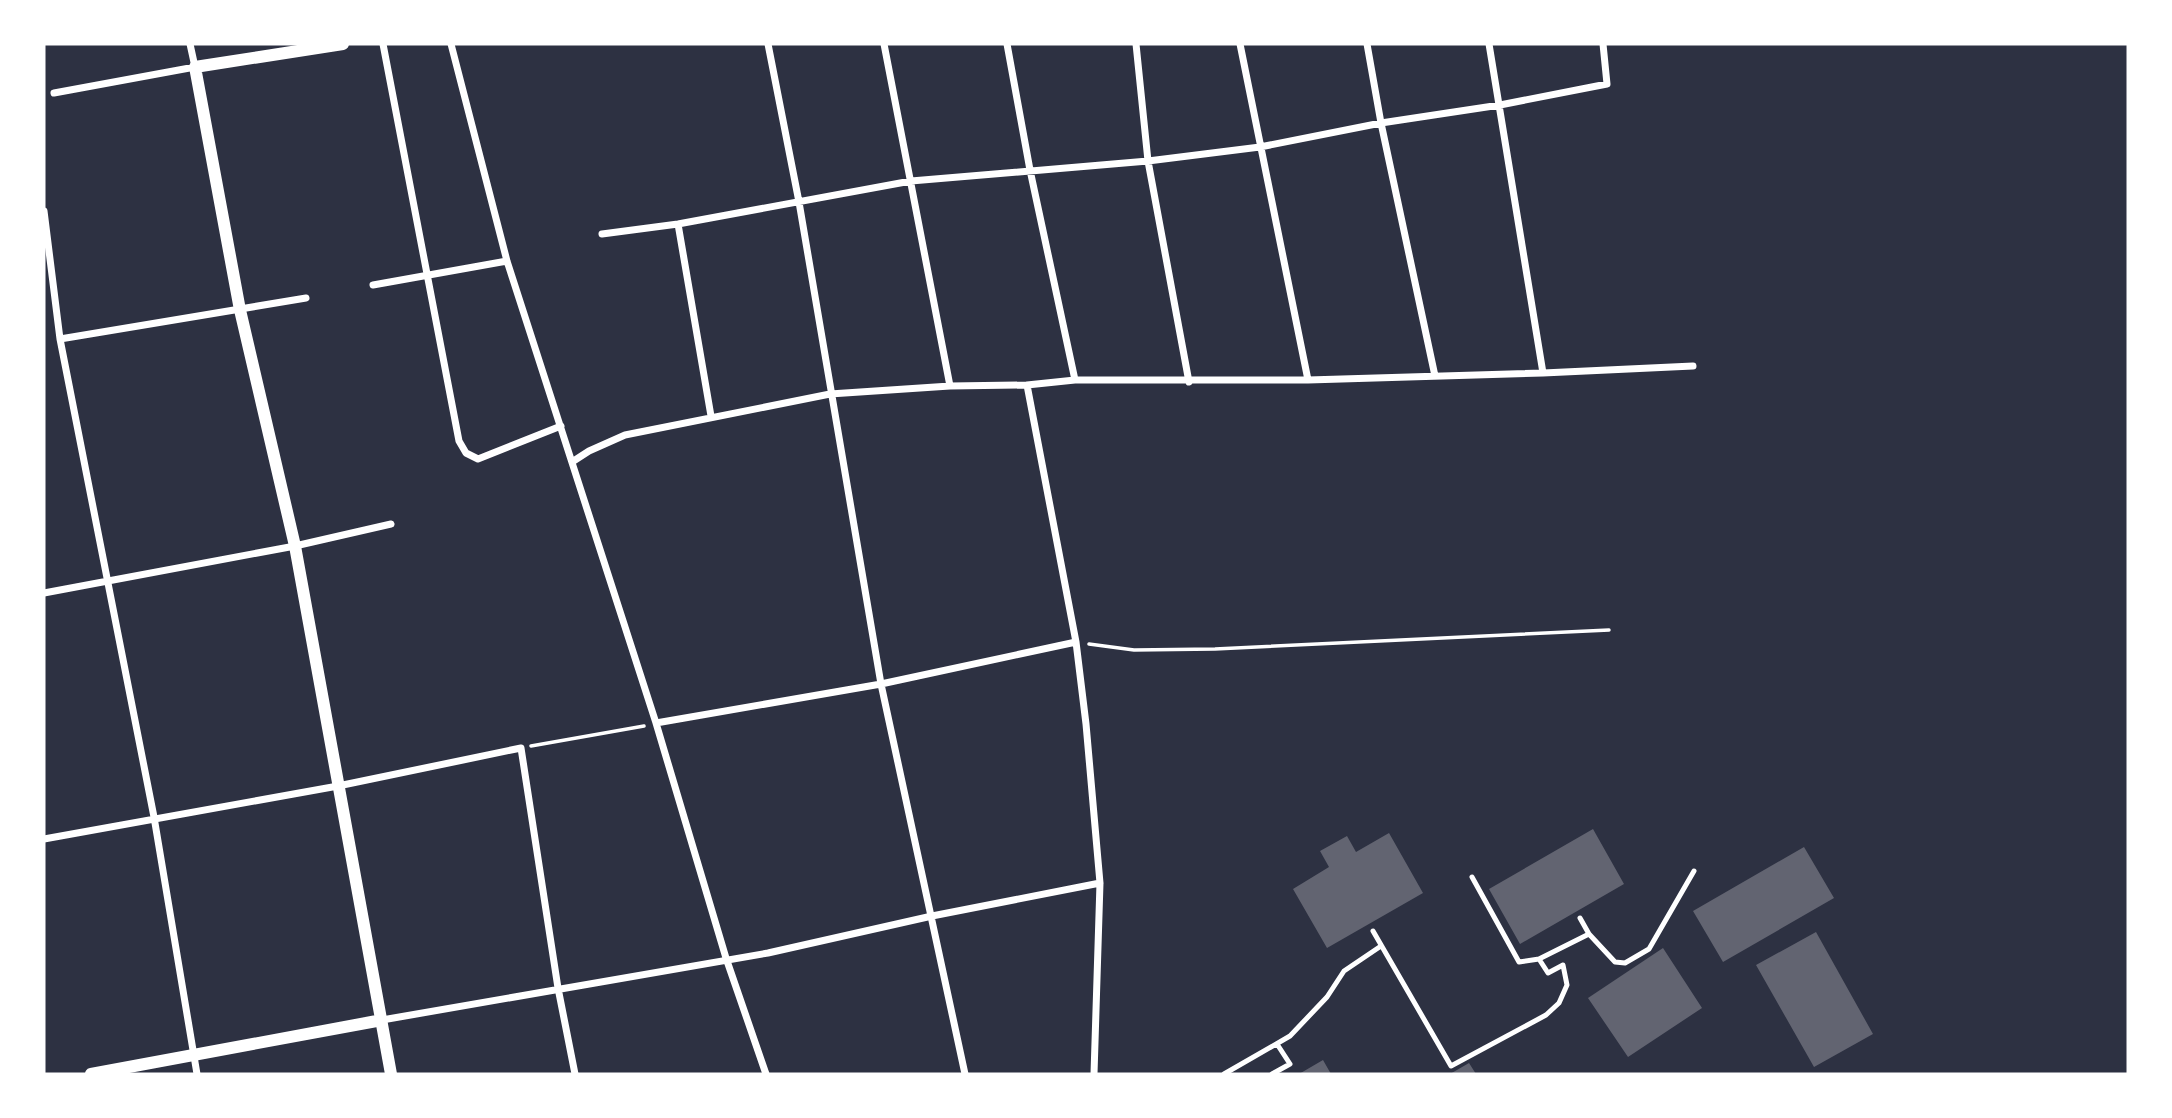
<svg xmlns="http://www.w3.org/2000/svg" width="2172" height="1118" viewBox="0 0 2172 1118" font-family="'Public Sans',sans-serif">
  <rect width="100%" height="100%" fill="#2d3142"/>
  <path fill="#626471" d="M1593,829L1624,884L1520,944L1489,889Z
    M1389,833L1423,893L1327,948L1293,889L1329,867L1320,851L1347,836L1356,852Z
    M1804,847L1834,898L1723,962L1693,911Z
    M1816,932L1873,1034L1814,1067L1756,965Z
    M1663,948L1702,1008L1628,1057L1588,998Z
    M1323,1060L1331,1074H1299Z
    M1469,1063L1476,1074H1450Z"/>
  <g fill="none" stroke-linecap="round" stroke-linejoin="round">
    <path stroke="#fff" stroke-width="3.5" d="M1089,644L1134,650L1215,649L1609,630
      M531,746L644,726"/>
    <path stroke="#fff" stroke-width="5" d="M1472,877L1519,962L1539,959L1589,934
      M1580,918L1589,934L1615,962L1625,963L1649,949L1694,871
      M1373,931L1451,1066L1546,1015L1559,1003L1567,985L1563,965L1548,973L1539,959
      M1224,1074L1290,1036L1327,997L1344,971L1381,946
      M1272,1074L1290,1064L1277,1044"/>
    <path stroke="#fff" stroke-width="7" d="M383,44L459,441L466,453L478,459L561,426
      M451,44L507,261L656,723L726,958L766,1074
      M768,44L799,202L881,684L965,1074
      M884,44L950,386
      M1007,44L1030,170L1075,380
      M1136,44L1148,161L1189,382
      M1240,44L1308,380
      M1367,44L1381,123L1435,376
      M1489,44L1543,373
      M54,93L195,67L190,44
      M44,211L60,339L154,817L197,1074
      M678,224L711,416
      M602,234L678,224L911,181L1148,161L1260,147L1381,123L1500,105L1607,84L1603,44
      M373,285L507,261
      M60,339L306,298
      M1027,385L1076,642L1086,724L1100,883L1094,1074
      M572,462L589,451L625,435L830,394L950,386L1027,385L1075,380H1308L1543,373L1693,366
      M44,593L295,546L391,524
      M656,723L881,684L1076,642
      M44,839L338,786L521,748L558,988L575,1074
      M382,1020L768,953L932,916L1100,883"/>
    <path stroke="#fff" stroke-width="12" d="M343,44L195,67L240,310L295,546L391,1074
      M91,1074L382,1020"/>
  </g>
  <rect width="2172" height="1118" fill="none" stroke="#ffffff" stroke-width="91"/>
</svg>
